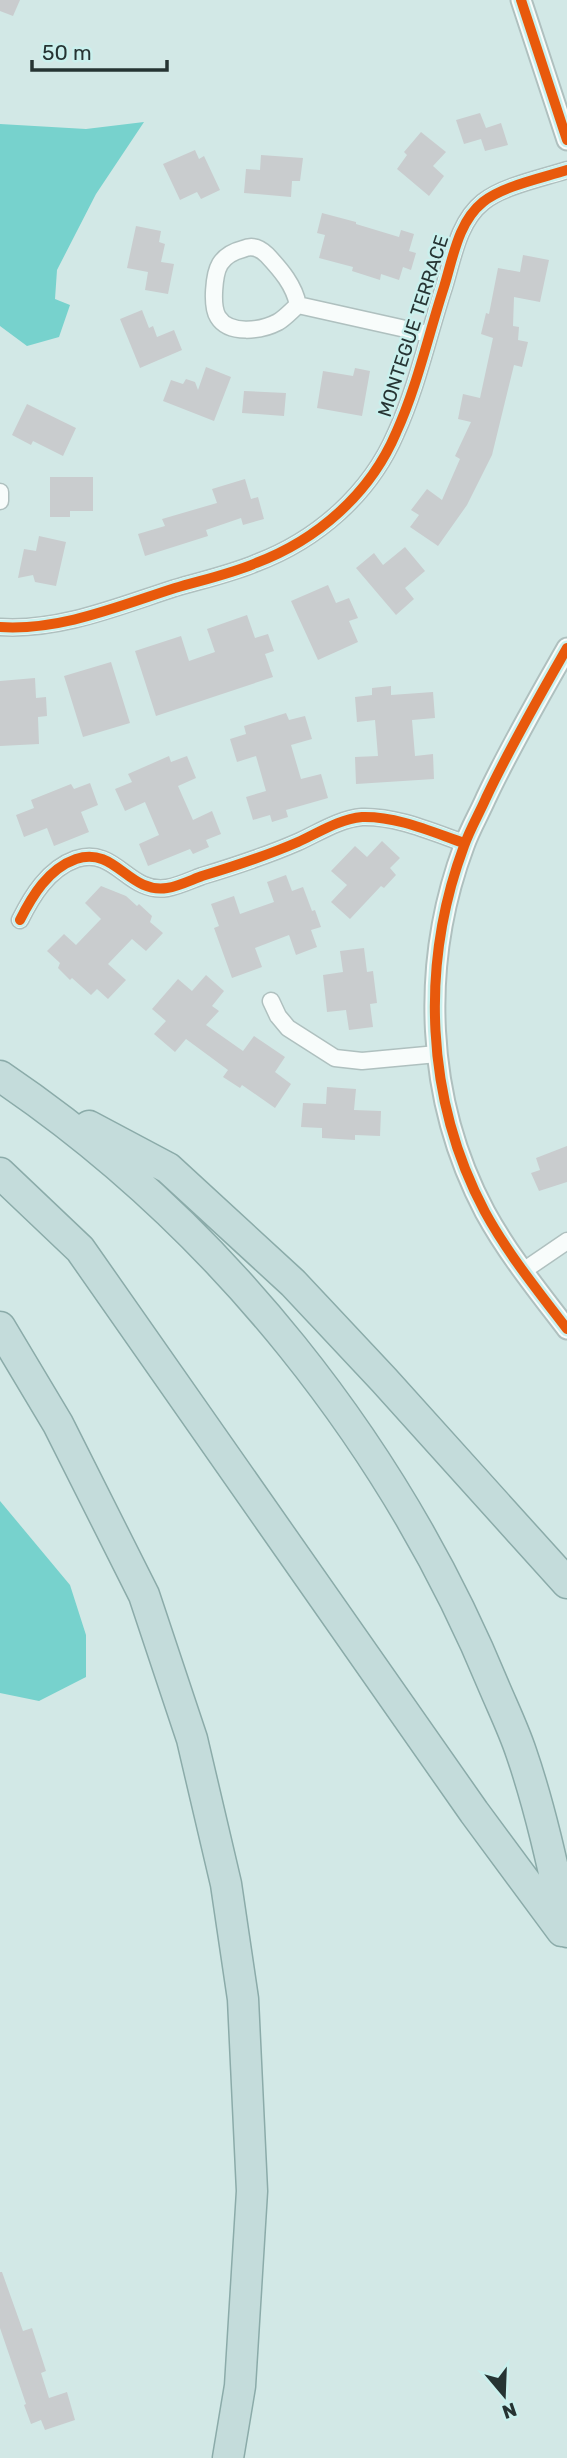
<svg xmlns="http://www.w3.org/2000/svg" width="567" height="2458" viewBox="0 0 567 2458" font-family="Rubik,sans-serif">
  <rect width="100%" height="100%" fill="#d2e8e6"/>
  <path fill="#77d2cd" d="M144,122L96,194L57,270L55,299L70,305L59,337L27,346L0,326V124L86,129Z
    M0,1501L70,1585L86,1635V1677L39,1701L0,1693Z"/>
  <path fill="#c9ccce" d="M0,0H20L13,16L0,11Z
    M480,113L486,128L501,123L508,145L485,151L481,139L464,144L456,120Z
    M421,132L446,152L433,166L444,176L429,196L397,169L407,155L404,152Z
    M195,150L199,159L204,156L220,190L201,199L197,192L180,200L163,164Z
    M261,155L303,158L300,181H292L291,197L244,193L246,169L260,170Z
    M322,213L356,222V224L399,237L401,230L414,234L409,251L416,253L411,270L403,267L399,280L381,274L380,280L352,271L353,267L319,258L325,235L317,233Z
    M136,226L161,231L159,242L165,244L161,262L174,264L168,294L145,290L148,272L127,268Z
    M523,255L549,260L540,302L514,297L513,326L519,327L518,340L528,342L522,367L514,365L492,455L467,505L438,546L410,527L419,515L411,510L427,489L442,500L460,459L455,456L471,422L458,419L463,394L480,398L493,338L481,334L486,313L489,314L498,268L520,272Z
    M142,310L149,328L153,326L157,337L174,330L182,350L140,368L120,319Z
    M206,367L231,377L214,421L163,401L171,380L183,384L186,379L195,382L198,390Z
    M355,368L370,371L362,416L317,408L323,371L353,376Z
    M244,391L286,393L284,416L242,413Z
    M27,404L76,428L63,456L33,441L31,445L12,435Z
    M50,477H93V511H70V517H50Z
    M245,479L251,499L258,497L264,519L243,525L241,518L206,530L208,536L145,556L138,534L165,526L162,519L217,503L212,489Z
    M39,536L66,542L56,586L35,582L33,575L18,578L24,549L36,551Z
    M405,547L425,571L405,588L414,599L396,615L356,568L374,553L383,565Z
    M328,585L336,603L349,598L358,618L349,621L358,642L318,660L291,601Z
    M247,615L255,638L268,634L274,651L265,654L273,677L156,716L135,651L181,636L189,661L215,652L207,629Z
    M111,662L130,723L83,737L64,676Z
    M35,678L36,698L46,697L47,716L38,717L39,744L0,746V681Z
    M391,686V695L433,692L435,718L412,720L415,756L433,754L434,779L356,784L355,757L378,756L375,720L357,722L355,697L372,695V688Z
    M286,713L289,720L305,716L312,739L291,745L301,779L321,774L328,798L286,810L288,817L272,822L270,815L253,820L246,797L266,791L256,756L237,762L230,739L246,734L244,726Z
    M169,756L171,762L187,756L196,778L178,786L193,820L212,811L221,834L206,840L209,847L193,854L190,849L148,866L139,844L159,835L145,802L125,811L115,789L132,782L128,774Z
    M90,783L98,805L81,812L89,832L54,846L47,828L24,837L16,815L34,808L31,800L71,784L74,789Z
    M382,841L400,858L390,868L396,875L384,888L381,886L350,919L331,902L347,885L331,871L355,846L367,857Z
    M286,875L292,891L303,887L312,911L315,910L321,927L311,930L317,947L296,955L289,935L255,948L262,967L232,978L214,928L219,926L211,904L234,896L240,914L274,902L267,882Z
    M101,886L126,896L137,906L139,904L152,916L150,922L163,933L146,951L132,939L108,964L126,980L108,999L97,989L91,995L72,978L70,980L58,968L60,963L47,951L64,934L76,945L101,919L85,903Z
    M364,948L367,972L373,971L377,1003L370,1004L373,1027L349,1030L346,1010L327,1012L323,975L343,972L340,951Z
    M206,975L224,991L212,1006L219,1011L206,1025L243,1051L254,1036L285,1057L275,1072L291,1084L275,1108L242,1085L240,1088L223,1077L228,1070L186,1039L175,1052L154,1034L166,1021L152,1009L178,979L192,991Z
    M327,1087L356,1089L354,1110L381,1111L380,1136L355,1135V1140L322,1138V1128L301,1127L303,1103L326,1104Z
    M567,1146V1182L539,1191L531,1173L540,1170L536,1158Z
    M0,2272H2L23,2331L32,2328L46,2371L41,2373L49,2398L67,2392L75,2420L45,2430L41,2420L31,2424L24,2405L26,2404L0,2328Z"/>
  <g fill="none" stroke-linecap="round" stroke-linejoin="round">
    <defs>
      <path id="minor" d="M298,305C294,285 281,270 267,255C260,248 252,245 243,249C235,251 225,256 220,264C214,274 211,306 218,317C229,335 261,331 278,322C285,318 292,310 298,305L428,334
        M0,492V501
        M0,627C60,631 119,606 175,588C202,580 230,574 256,563C317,540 370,494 396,433C417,387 428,336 444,287C453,258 458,222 483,202C503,186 542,178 567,170
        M20,920C32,896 48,869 76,859C116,846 128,894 167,888C179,886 191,880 202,876C235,866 266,856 298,842C318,833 339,819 362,817C397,816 432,832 464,843
        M271,1001L278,1016L288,1028L335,1058L362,1061L437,1054
        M523,1271L567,1241"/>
      <path id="tertiary" d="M521,0L567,140
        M567,648C539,697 510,747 486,798C479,814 470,829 464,846C420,964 425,1099 485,1212C508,1254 538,1291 567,1329"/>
      <path id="motorway" d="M0,1076C219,1224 395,1445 495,1689C504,1710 514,1731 521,1752C541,1810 554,1872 567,1932
        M89,1126L168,1168L293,1283L384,1380L567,1583
        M0,1173L80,1249L474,1812L562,1931
        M0,1327L58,1424L144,1595L192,1739L226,1884L243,1999L252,2191L240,2386L228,2458"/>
    </defs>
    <use href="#minor" stroke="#afc0bf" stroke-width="19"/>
    <use href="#tertiary" stroke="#afc0bf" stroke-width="23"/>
    <use href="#motorway" stroke="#8baba9" stroke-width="33"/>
    <use href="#minor" stroke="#f8fcfb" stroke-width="16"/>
    <use href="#tertiary" stroke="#f8fcfb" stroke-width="19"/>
    <use href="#motorway" stroke="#c4dcdb" stroke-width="30"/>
    <defs>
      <path id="cycleway" d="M521,0L567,140
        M0,627C60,631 119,606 175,588C202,580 230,574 256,563C317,540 370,494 396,433C417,387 428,336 444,287C453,258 458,222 483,202C503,186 542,178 567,170
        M567,648C539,697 510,747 486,798C479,814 470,829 464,846C420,964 425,1099 485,1212C508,1254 538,1291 567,1329
        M20,920C32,896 48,869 76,859C116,846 128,894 167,888C179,886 191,880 202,876C235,866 266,856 298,842C318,833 339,819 362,817C397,816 432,832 464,843"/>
    </defs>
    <use href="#cycleway" stroke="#caf0ed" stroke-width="15"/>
    <use href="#cycleway" stroke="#e8590c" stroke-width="10"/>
  </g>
  <g text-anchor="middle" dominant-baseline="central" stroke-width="5" stroke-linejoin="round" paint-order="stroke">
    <g font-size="19" fill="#263433" stroke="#caf0ed">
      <text transform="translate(413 326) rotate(-72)">MONTEGUE TERRACE</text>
    </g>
  </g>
  <g transform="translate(504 2395) rotate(161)" stroke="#caf0ed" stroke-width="5" paint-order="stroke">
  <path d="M0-5L12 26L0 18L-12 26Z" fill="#263433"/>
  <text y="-10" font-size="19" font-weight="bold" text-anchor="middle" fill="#263433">N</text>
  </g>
  <path d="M32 60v10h135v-10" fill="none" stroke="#263433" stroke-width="3.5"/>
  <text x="42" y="60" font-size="21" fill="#263433" stroke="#caf0ed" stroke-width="5" paint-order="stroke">50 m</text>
</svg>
